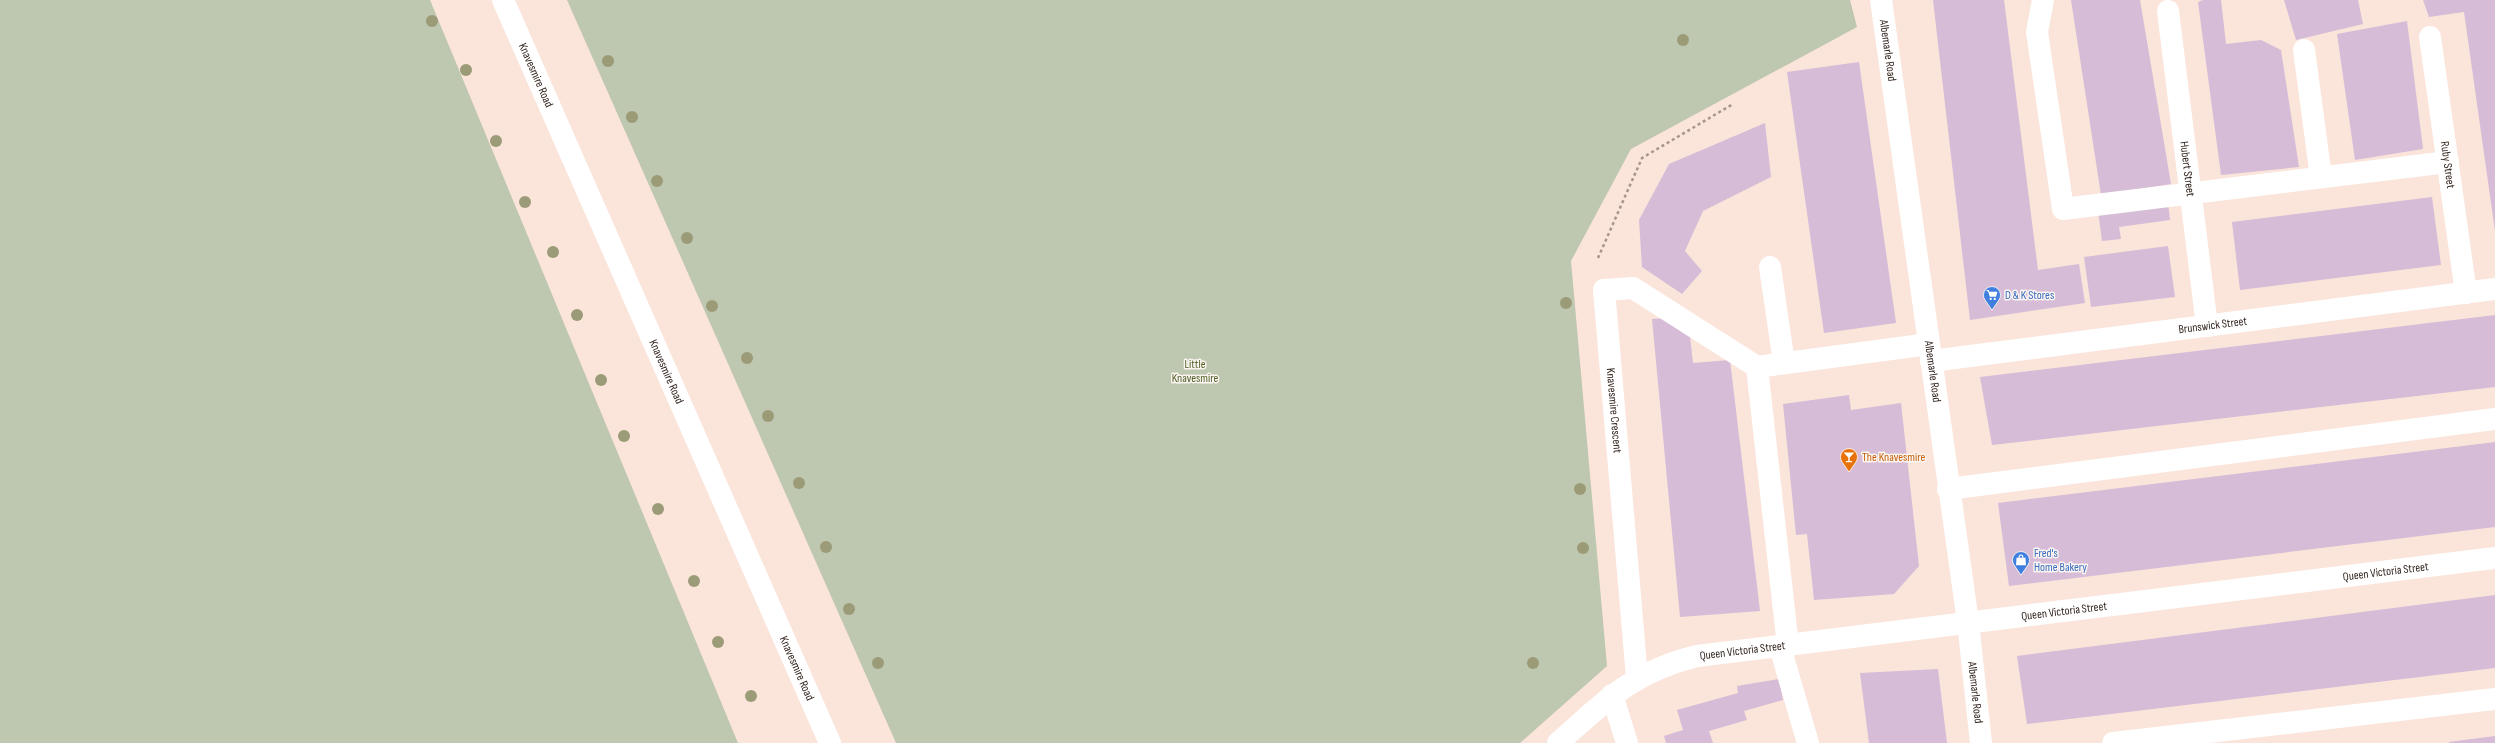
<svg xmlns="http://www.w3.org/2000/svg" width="2495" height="743" viewBox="0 0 2495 743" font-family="'Sofia Sans Condensed',sans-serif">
  <rect width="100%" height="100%" fill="#fbe4da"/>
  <path fill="#bec7af" d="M0,0H430L738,743H0Z
    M567,0H1850L1857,27L1631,149L1571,261L1607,666L1520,743H896Z"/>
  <path fill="#d6bcd7" d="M1933,0H2004L2038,270L2079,264L2085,303L1970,320Z
    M2071,0H2140L2171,184L2101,195Z
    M2203,0H2221L2226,44L2261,40L2281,50L2299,167L2221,175L2198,2Z
    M2284,0H2358L2363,24L2296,40Z
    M2423,0H2495V231L2464,12L2429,17Z
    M2407,21L2423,149L2355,160L2337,34Z
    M1859,62L1896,323L1824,333L1787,72Z
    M1765,123L1771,177L1703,211L1685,251L1702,271L1682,294L1642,267L1639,220L1669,164Z
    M2432,197L2441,265L2240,290L2232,222Z
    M2168,202L2170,220L2119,227L2121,239L2102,241L2098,211Z
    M2168,246L2175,297L2091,307L2084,257Z
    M2495,315V387L1992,445L1980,377Z
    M1669,318L1689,327L1693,363L1730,360L1760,611L1680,617L1652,319Z
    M1849,395L1851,410L1901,403L1919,566L1894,594L1814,600L1807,534L1796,535L1783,404Z
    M2495,442V527L2009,586L1998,503Z
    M2495,595V668L2027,724L2017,656Z
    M1938,669L1947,743H1869L1860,673Z
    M1779,679L1783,700L1744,711L1747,720L1709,731L1713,743H1666L1664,736L1683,730L1677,710L1738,693L1737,686Z
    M2495,736V743H2449V742Z"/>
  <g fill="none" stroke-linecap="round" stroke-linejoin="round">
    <path stroke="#a8958c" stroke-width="2.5" stroke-dasharray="3 3" stroke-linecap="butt" d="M1598,258L1642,158L1733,104"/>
    <path stroke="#fff" stroke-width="22" d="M2043,0L2037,32L2063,209L2448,162
      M2304,50L2321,177
      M1770,267L1784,363
      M1604,290L1633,288L1757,367L1929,344
      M1757,367L1788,646
      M1948,489L2495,419
      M1780,647L1808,743
      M2113,743L2495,699"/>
    <g stroke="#fff" stroke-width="22">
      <path id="s1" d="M503,0L830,743"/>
      <path id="s2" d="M1881,0L1968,622L1981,743"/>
      <path id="s3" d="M2168,11L2207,326"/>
      <path id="s4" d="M2430,37L2466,293"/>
      <path id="s5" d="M1604,290L1637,678"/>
      <path id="s6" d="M1931,361L2495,289"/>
      <path d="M1612,695L1627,743"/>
      <path id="s7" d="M1558,743C1605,701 1634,671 1697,656L2495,558"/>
    </g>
  </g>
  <g fill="#9c9b77">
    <circle cx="432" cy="21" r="6"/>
    <circle cx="1683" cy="40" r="6"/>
    <circle cx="608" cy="61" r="6"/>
    <circle cx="466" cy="70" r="6"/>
    <circle cx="632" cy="117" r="6"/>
    <circle cx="496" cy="141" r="6"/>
    <circle cx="657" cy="181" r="6"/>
    <circle cx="525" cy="202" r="6"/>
    <circle cx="687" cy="238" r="6"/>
    <circle cx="553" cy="252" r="6"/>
    <circle cx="1566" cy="303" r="6"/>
    <circle cx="712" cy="306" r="6"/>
    <circle cx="577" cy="315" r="6"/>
    <circle cx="747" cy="358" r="6"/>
    <circle cx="601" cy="380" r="6"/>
    <circle cx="768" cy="416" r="6"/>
    <circle cx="624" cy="436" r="6"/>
    <circle cx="799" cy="483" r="6"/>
    <circle cx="1580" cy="489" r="6"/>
    <circle cx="658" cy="509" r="6"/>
    <circle cx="826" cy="547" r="6"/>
    <circle cx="1583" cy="548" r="6"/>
    <circle cx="694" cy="581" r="6"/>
    <circle cx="849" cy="609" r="6"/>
    <circle cx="718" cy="642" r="6"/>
    <circle cx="878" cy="663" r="6"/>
    <circle cx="1533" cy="663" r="6"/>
    <circle cx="751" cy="696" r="6"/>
  </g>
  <defs>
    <symbol id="supermarket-pin" viewBox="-11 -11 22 30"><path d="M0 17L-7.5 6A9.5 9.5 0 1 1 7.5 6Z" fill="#3f7fe0" stroke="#fcf5f1"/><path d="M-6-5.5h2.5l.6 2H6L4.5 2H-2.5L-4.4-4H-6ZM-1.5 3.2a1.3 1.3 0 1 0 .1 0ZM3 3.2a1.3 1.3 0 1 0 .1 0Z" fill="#fff"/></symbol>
    <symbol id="bar-pin" viewBox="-11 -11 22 30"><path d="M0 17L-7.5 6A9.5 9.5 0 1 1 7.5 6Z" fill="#e8710a" stroke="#fcf5f1"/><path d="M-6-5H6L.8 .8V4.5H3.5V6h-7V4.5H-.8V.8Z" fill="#fff"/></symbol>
    <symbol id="shop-pin" viewBox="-11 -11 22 30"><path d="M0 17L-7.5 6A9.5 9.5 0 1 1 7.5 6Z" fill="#3f7fe0" stroke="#fcf5f1"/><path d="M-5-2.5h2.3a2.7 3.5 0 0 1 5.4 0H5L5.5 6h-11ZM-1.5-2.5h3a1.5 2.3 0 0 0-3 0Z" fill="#fff"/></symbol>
  </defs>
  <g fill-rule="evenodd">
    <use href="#supermarket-pin" x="1982" y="285" width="20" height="27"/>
    <use href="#bar-pin" x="1839" y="447" width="20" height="27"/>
    <use href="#shop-pin" x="2011" y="550" width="20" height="27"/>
  </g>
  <g text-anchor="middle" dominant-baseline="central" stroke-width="3" stroke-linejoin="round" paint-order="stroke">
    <g font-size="12" fill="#33251f" stroke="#fcf5f1">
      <text stroke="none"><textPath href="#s2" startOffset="51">Albemarle Road</textPath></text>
      <text stroke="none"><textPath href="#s1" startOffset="82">Knavesmire Road</textPath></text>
      <text stroke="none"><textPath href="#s4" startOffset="129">Ruby Street</textPath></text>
      <text stroke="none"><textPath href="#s3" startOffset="159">Hubert Street</textPath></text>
      <text stroke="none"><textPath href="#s6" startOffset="284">Brunswick Street</textPath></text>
      <text stroke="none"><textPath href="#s2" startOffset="375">Albemarle Road</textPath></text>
      <text stroke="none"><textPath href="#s1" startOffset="406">Knavesmire Road</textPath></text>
      <text stroke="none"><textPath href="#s5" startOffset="121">Knavesmire Crescent</textPath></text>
      <text stroke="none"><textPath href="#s7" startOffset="860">Queen Victoria Street</textPath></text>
      <text stroke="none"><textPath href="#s7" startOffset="536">Queen Victoria Street</textPath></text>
      <text stroke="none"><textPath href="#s7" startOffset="212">Queen Victoria Street</textPath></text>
      <text stroke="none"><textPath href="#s1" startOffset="730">Knavesmire Road</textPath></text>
      <text stroke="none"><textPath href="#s2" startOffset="699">Albemarle Road</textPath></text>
    </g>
    <g font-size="12" fill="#366cbe" stroke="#fcf5f1" text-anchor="start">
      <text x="2005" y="295">D &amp; K Stores</text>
      <text x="2034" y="553">Fred's<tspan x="2034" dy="14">Home Bakery</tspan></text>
    </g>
    <g font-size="12" fill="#4e5f26" stroke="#fcf5f1">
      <text x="1195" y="364">Little<tspan x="1195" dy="14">Knavesmire</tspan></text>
    </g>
    <g font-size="12" fill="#c56008" stroke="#fcf5f1" text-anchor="start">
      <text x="1862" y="457">The Knavesmire</text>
    </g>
  </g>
</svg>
